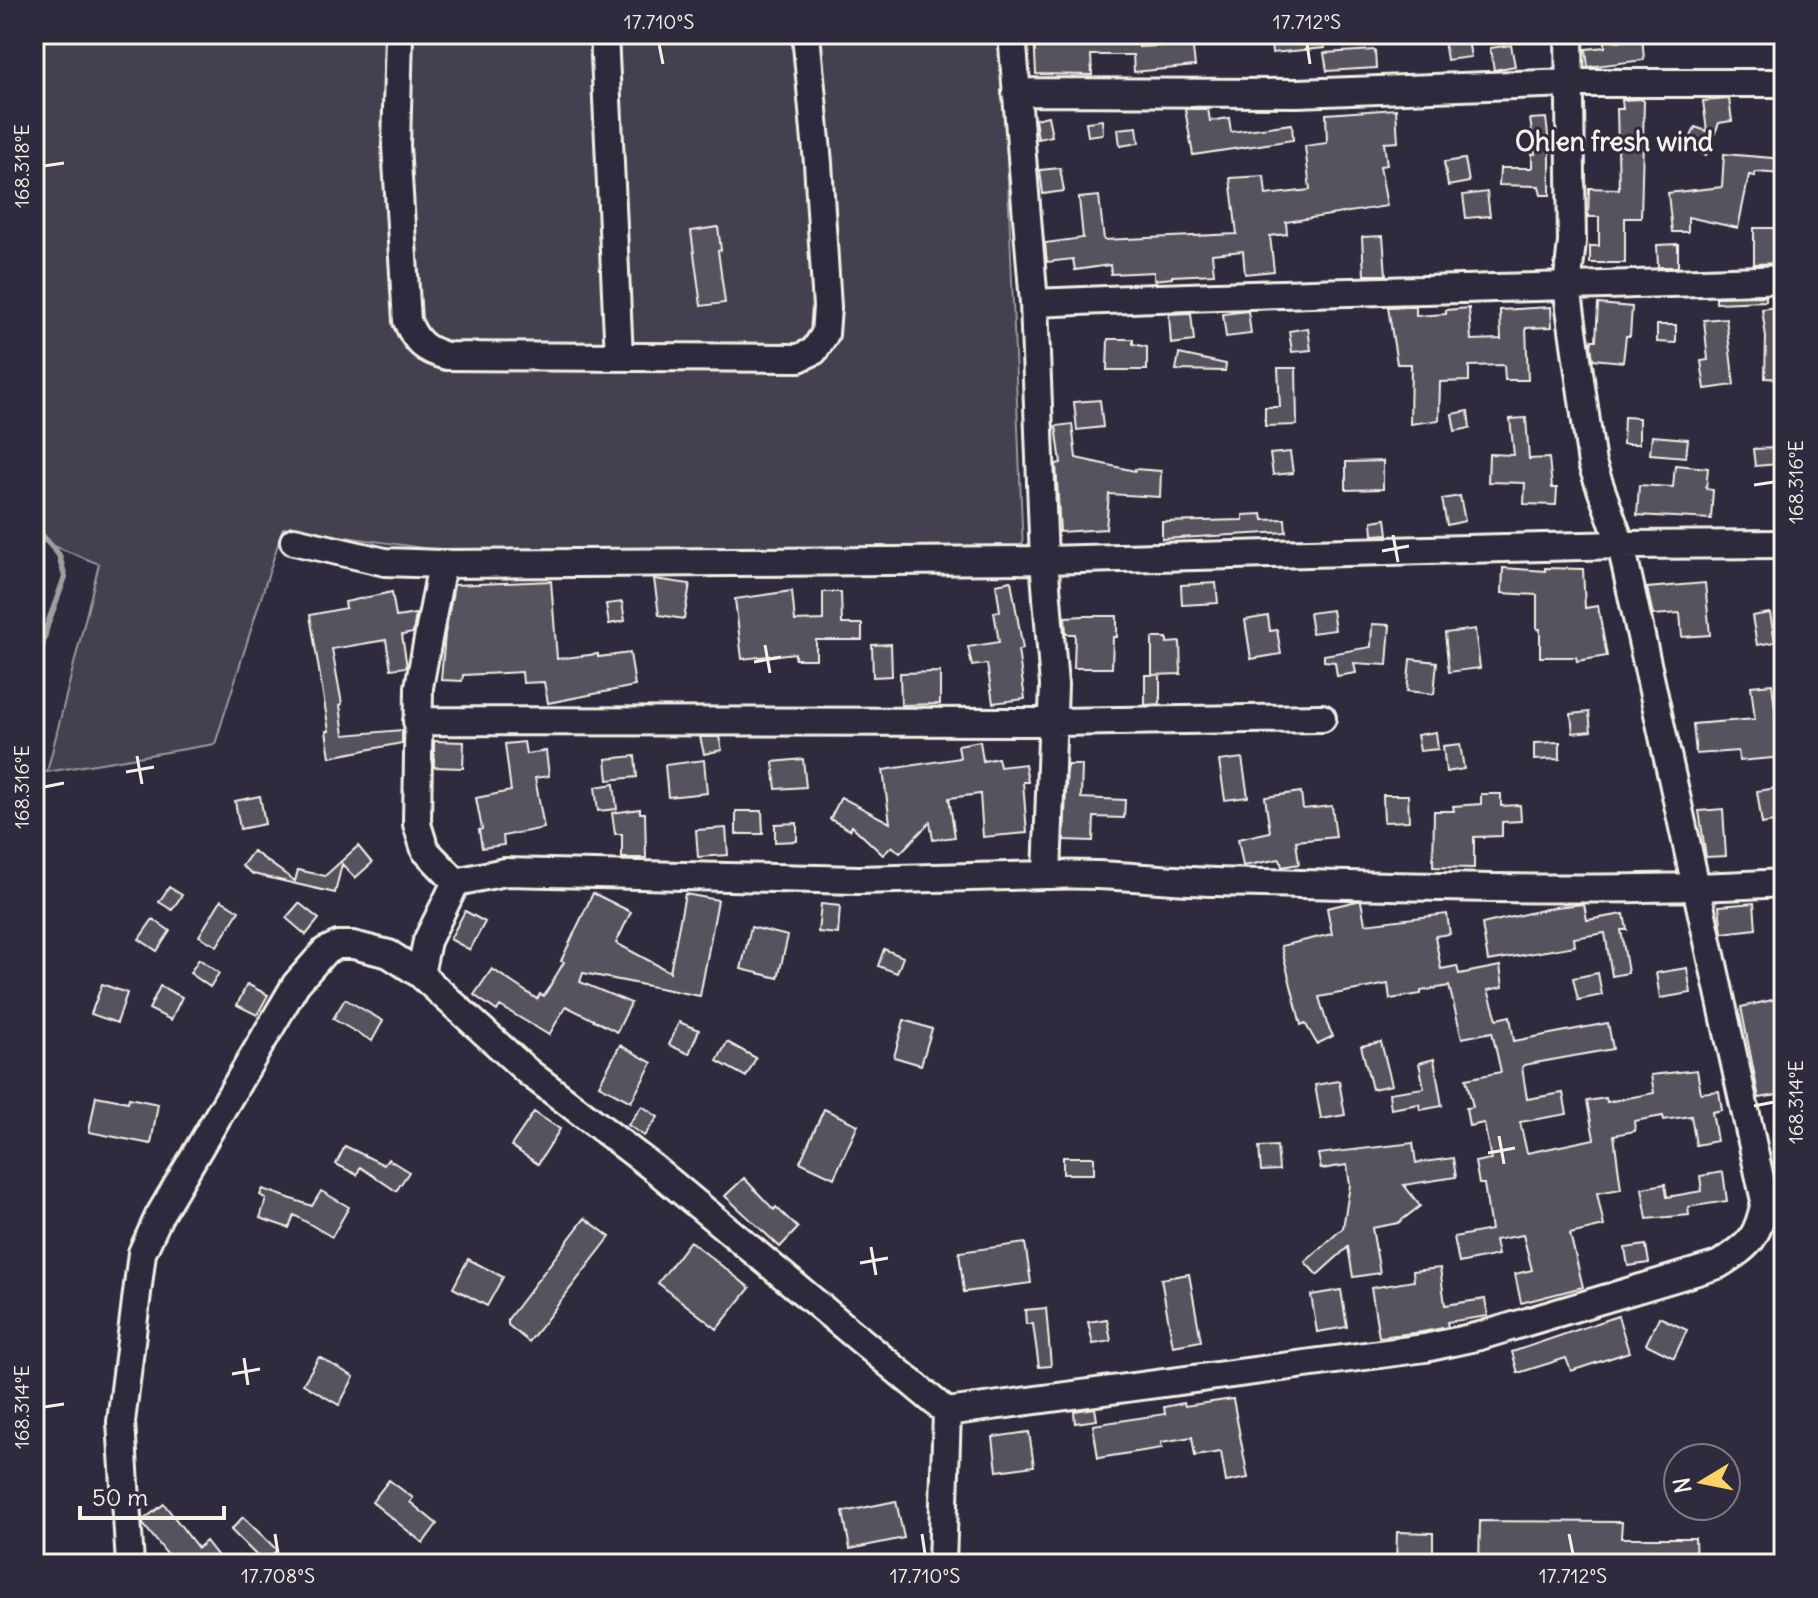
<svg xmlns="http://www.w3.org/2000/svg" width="1818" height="1598" viewBox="0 0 1818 1598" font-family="Delius,sans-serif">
  <rect width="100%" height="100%" fill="#2f2a3d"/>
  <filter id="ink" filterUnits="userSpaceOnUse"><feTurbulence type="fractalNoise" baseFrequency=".0125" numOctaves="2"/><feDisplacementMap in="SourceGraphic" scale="16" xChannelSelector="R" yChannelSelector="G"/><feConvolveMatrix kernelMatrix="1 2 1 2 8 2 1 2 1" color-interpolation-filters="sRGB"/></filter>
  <g filter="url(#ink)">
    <path fill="#454050" stroke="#9c989c" stroke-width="2" d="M34,34H1002L1023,550H437L283,528L215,744L47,772L99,564L34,538Z"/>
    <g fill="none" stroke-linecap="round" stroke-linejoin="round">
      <path stroke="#a19ea0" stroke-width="6" d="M34,283L39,288L34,356
        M34,526L59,555L65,577L47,626L34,679"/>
    </g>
    <path fill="#56525f" stroke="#f4f1e8" stroke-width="2" d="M1034,34H1139V47L1176,45V41L1192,39L1195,66L1134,72L1133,55H1091L1092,75L1036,74Z
      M1270,34H1324L1325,48L1272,53Z
      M1443,34H1467L1471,57L1447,60Z
      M1625,34H1642L1644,60L1588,67L1586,49L1605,47V40L1624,41Z
      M1511,45L1515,66L1494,70L1490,48Z
      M1375,50L1376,68L1327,71L1324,53Z
      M1641,99L1644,101L1641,218H1625V263H1590V246H1599V217H1588L1589,188L1619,189L1617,109H1623L1622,100Z
      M1729,99L1732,121L1719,123L1706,155L1687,147L1695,127L1707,131L1703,101Z
      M1185,109H1208L1210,121L1229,118L1231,132L1292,124L1293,140L1193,155Z
      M1396,109L1398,142L1384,143L1387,165L1380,166L1387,206L1286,222L1287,234L1270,236L1274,271L1245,274L1243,251L1212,254L1214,274L1172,276V278L1154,280V272L1111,274L1110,265L1075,270L1073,259L1047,262L1045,243L1083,238L1079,198L1099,196L1104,240L1237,234L1230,178L1264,176L1266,195L1310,190L1305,146L1327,143L1326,114Z
      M1048,116L1052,136L1038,139L1035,119Z
      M1546,118L1550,152V195H1541L1539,186L1499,185L1500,168H1532V154H1535L1530,119Z
      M1102,120L1103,134L1088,136L1086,122Z
      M1137,127L1139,143L1120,146L1118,129Z
      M1724,154L1784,159V174L1755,172V176L1749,175L1738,228L1688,217V232H1672L1668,193L1722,187Z
      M1465,159L1469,182L1448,186L1444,162Z
      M1060,168L1064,191L1043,194L1040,170Z
      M1487,192L1490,216L1466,218L1463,195Z
      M718,227L721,250L718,251L725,303L701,306L691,231Z
      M1754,228H1782V263L1754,264Z
      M1383,236L1386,275H1364L1362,237Z
      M1678,244V267H1658L1657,245Z
      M1766,296V301L1716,303V297Z
      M1598,304L1632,307L1630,336H1626L1623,362L1593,359L1591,346L1592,340H1596Z
      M1416,306V316L1446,314V310L1469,308L1471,340L1501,339L1500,310L1551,307L1552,327L1526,328L1528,380H1505L1504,365L1469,366V381L1440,382L1439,420L1410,424L1411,364H1397L1388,307Z
      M1784,306V379L1765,378L1766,337L1762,309Z
      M1248,311L1251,334L1226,337L1223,314Z
      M1191,313L1194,341L1171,344L1169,314Z
      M1726,318L1734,385L1705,389L1701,361L1708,360L1704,320Z
      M1657,325H1676V343L1657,342Z
      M1308,328L1311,350L1292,352L1289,331Z
      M1108,339H1133V344L1147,347V370H1107Z
      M1179,354L1226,364L1225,371L1176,370Z
      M1278,368H1296L1297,425L1265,426V407H1280Z
      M1100,400L1103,427L1077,430L1074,402Z
      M1468,411L1470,428L1455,431L1452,414Z
      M1624,417L1639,418V444H1623Z
      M1526,418L1529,459L1549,458L1552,488H1557L1556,505L1524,504L1525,483L1488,482L1489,454L1514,455L1510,419Z
      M1072,424L1076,458L1135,471V469L1161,471L1160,497L1109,494L1106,529L1060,532L1056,464L1061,463L1056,426Z
      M1652,436L1688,439L1686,457L1650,454Z
      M1778,448L1779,464L1755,466L1753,449Z
      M1290,452L1293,473L1273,475L1270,454Z
      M1383,461V489L1346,490V462Z
      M1675,465L1708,468L1706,489L1713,490L1711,519L1637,515L1639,485L1673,487Z
      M1460,496L1465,521L1447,525L1442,499Z
      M1262,514L1263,520L1285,519L1286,532L1162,539V522L1243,520V515Z
      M1386,519L1388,534L1373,535L1372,521Z
      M1503,568L1545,571V568L1583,569L1585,608L1598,606L1607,656L1577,661L1576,657H1540V629H1537V595L1502,593Z
      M654,579L690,584L684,619L659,615Z
      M551,581L557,659L598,654V657L630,653L635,686L548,703L544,682L523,683L522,672L463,675L462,681L441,680L445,634L454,585Z
      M1011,581L1023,649L1018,650L1025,699L993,703L987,664L972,666L968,647L999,642L994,612L1000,611L996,584Z
      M1216,583L1218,603L1182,605L1181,585Z
      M1705,583L1710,635L1682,637L1680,613L1653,615L1647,588Z
      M792,591L795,621L823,620V592H841L842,624H862V640H816V659H795V653L742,659L735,599Z
      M392,592L396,617L416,614L413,633L402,635L407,667L391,669L386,640L332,649L342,704L340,705L344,735L402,730V743L330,757L326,731H329L310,615L346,608L345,602Z
      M622,602L625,621L609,624L606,604Z
      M1332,610L1335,630L1312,633L1309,613Z
      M1770,613L1775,642L1757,645L1752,616Z
      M1085,616H1117V637H1113L1112,668H1074L1075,634H1066L1065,617Z
      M1268,616L1270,631L1277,630L1281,654L1251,659L1245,620Z
      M1372,624L1390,625L1387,665L1354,663L1356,673L1337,676L1335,662L1324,661V655L1371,647Z
      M1475,629L1480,668L1449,672L1445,633Z
      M1152,638H1167V643L1180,642L1181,674L1152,675Z
      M891,644L892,676L873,677L872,645Z
      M1410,659L1437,662L1434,694L1407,691Z
      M940,672V704L901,705L900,673Z
      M1145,675H1160V704L1145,705Z
      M1772,684L1776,717L1784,716V757L1739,761L1738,751L1696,754L1693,724L1755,719L1751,686Z
      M1589,712L1591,731L1573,733L1571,714Z
      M1436,732L1438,749L1420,751L1417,735Z
      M700,737H719L722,750L704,754Z
      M434,741L464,742L463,768L434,767Z
      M980,741L983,761L998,758L1000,767L1025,764L1028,782H1023L1027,833L983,837L980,794L949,798L955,837L933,840L930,822L900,853L892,846L883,855L852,826L850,830L830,819L841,797L890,823L883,770L960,758L958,745Z
      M524,742L526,754L546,751L549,776L535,778L544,828L503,836L504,845L482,848L479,830L482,829L476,798L511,791L505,744Z
      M1560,742V759L1534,760V743Z
      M1460,744L1464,769L1446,772L1443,746Z
      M635,756L637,777L608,780L606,759Z
      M1242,758L1248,797L1225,800L1219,761Z
      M803,759L806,787L776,789L773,762Z
      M704,760L707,793L668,797L665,765Z
      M1067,765H1082L1081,798L1125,800L1124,818L1094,817L1093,841L1064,840Z
      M614,784L617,809L598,811L595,787Z
      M1784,787V820L1762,824L1757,791Z
      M1301,792L1303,809L1332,806L1336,837L1296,841L1299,864L1282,867L1280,859L1243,866L1238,839L1270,832L1265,797Z
      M1481,794H1501V806L1520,805L1521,821L1502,822V836L1474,837V868L1433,867L1434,811H1454L1453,806L1481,804Z
      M1383,795H1408L1409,821L1384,822Z
      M260,796L265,824L240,829L235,801Z
      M640,809V813H645L646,858H622V834H615L612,813Z
      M1723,809L1726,856L1706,857L1699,811Z
      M736,811H762L763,834H736Z
      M797,823V841L775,842V824Z
      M726,828L728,855L698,857L696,830Z
      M358,846L372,863L355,878L342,864L335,893L253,874L242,866L253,851L295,881L298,870L325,876Z
      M169,887L182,895L172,910L159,902Z
      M593,893L631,912L616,943L670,972L685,894L718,900L700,996L583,973L580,982L631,1003L617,1032L566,1006L549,1035L500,1006L497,1011L474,995L492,969L537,999L540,994L544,996L564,962L561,961Z
      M221,900L239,911L217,946L199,936Z
      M1357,901H1361L1365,924L1447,914L1450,934L1435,936L1441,969L1457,966L1459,974L1500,966L1503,987L1488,990L1497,1019L1510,1016L1514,1041L1608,1023L1613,1049L1524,1065L1522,1067L1527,1099L1563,1093L1567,1114L1520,1122L1527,1153L1594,1139L1587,1101L1606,1098L1607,1102L1654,1093L1651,1075L1697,1070L1701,1093L1719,1091L1722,1110L1712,1112L1717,1141L1696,1145L1691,1116L1664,1120L1663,1116L1634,1121L1635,1131L1614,1135L1621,1189L1597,1193L1604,1226L1570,1234L1583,1287L1521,1303L1515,1274L1532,1270L1523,1235L1495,1240L1498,1255L1459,1263L1454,1237L1491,1230L1484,1184H1479L1475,1162L1491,1159L1484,1123L1469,1126L1466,1108L1473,1107L1466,1079L1501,1072L1492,1032L1462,1038L1449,986L1421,991V994L1390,999L1388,984L1319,997L1327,1024L1333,1036L1317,1044L1305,1023L1301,1025L1281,946L1332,934L1327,908Z
      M299,903L319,919L306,935L286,918Z
      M1754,903L1756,929L1722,933L1719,906Z
      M821,904L840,906L838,934L818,932Z
      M1584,904L1587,920L1624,914L1627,930H1621L1628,973L1612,976L1605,933L1574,938L1575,946L1488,961L1482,924L1555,907Z
      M465,911L485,922L470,950L450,939Z
      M153,919L170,931L157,951L139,939Z
      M751,927L788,936L778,978L741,969Z
      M884,949L903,957L897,973L878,966Z
      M199,959L219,973L210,987L190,973Z
      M1687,968L1691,993L1660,998L1656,973Z
      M1598,973L1602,995L1578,1000L1573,978Z
      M102,984L127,993L117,1023L91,1014Z
      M247,984L268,995L257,1015L237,1005Z
      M160,986L182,997L171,1020L149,1009Z
      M1781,998L1784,1032L1777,1033L1784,1077V1094L1759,1098L1741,1007Z
      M345,999L383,1021L372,1041L333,1019Z
      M904,1020L932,1029L921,1065L894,1057Z
      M679,1022L699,1030L689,1054L669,1045Z
      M727,1042L756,1058L746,1077L717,1061Z
      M1381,1042L1392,1085L1372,1089L1361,1046Z
      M620,1045L652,1063L631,1102L599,1085Z
      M1434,1059L1442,1106L1420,1110L1419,1104L1391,1109L1389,1093L1424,1088L1419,1063Z
      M1339,1081L1345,1115L1321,1119L1315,1085Z
      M96,1096L128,1102L129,1098L158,1104L151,1144L89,1132Z
      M642,1106L658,1117L644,1136L628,1125Z
      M824,1109L858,1125L834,1178L800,1162Z
      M534,1112L560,1129L538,1164L511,1146Z
      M1413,1143L1416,1163L1453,1158L1456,1177L1404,1185L1420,1206L1398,1223L1372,1228L1380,1273L1353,1277L1348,1247L1317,1275L1305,1262L1343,1228L1350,1185L1347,1165L1321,1169L1318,1154Z
      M345,1146L384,1165L388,1159L409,1172L396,1191L360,1167L357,1175L336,1164Z
      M1277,1146L1279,1170L1261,1171L1259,1147Z
      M1063,1157H1094V1174H1063Z
      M1723,1172L1727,1201L1688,1207L1689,1215L1647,1219L1642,1188L1665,1184L1667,1197L1702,1191L1700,1176Z
      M744,1178L774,1210L776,1207L798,1228L780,1247L725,1196Z
      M263,1189L312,1206L321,1191L349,1207L332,1237L294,1215L289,1228L260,1218L266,1199L260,1195Z
      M585,1218L610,1237L529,1342L508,1325V1319Z
      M690,1241L750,1288L717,1329L658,1283Z
      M1025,1243L1031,1283L964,1292L959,1252Z
      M1646,1245L1649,1263L1628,1266L1625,1248Z
      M468,1259L503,1277L487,1306L453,1288Z
      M1440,1268L1445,1305L1485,1299L1488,1316L1447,1322L1448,1327L1422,1332L1379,1337L1371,1288L1414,1281L1413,1271Z
      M1189,1274L1201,1341L1173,1346L1161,1279Z
      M1341,1290L1347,1327L1317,1332L1311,1295Z
      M1046,1308L1051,1366L1039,1367L1033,1324H1026L1025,1310Z
      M1618,1316L1629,1352L1571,1371L1566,1358L1518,1373L1512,1352Z
      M1659,1317L1687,1330L1674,1358L1646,1344Z
      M1107,1319L1111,1341L1093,1344L1088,1322Z
      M319,1357L354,1377L339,1405L303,1384Z
      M1233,1399L1248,1478L1226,1482L1221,1452L1195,1456L1192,1437L1161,1442L1162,1448L1098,1458L1093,1425L1165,1414L1164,1407L1184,1403L1185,1406Z
      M1095,1408L1097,1420L1075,1423L1074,1411Z
      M1029,1432L1034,1466L997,1471L993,1437Z
      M389,1480L413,1498L410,1502L437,1524L423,1543L372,1502Z
      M896,1501L904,1538L850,1549L843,1512Z
      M164,1504L198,1548L206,1541L224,1564H175L143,1524V1520Z
      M243,1517L277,1550L264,1563L231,1530Z
      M1480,1521L1622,1522L1621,1538H1695L1696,1564H1479Z
      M1397,1532L1433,1533V1564H1396Z"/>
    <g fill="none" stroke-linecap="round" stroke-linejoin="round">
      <defs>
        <path id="minor" d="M399,34L396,146L407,321C416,342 424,350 447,356L799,358L814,351L825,334L827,307L818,163L806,34
          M604,34L619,357
          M1012,34L1034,303L1044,560L1054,685L1047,875C1104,872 1160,881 1217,882C1406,886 1596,894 1784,883
          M1016,92L1297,93L1571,83H1784
          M1034,303C1284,291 1534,289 1784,279
          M294,541L385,562L442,564L1044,560L1621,545L1784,544
          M442,564L419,687L417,824L425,850L456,882
          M417,721L1054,722L1322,718
          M420,974L427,941L456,882L505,872L859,880L1047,875
          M947,1412L1425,1348L1480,1336L1718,1265C1750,1245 1758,1238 1765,1201L1621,545L1592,464L1567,287L1572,242L1569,34
          M130,1564L121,1422L142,1253L159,1216L296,984L325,951L338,945H353L389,954L420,974L528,1072L656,1170L947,1412L942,1564"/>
      </defs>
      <use href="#minor" stroke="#f4f1e8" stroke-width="32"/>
      <use href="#minor" stroke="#2f2a3d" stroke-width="26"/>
    </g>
  </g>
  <path fill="none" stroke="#f4f1e8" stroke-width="3" d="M659,44L663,64M1307,44L1310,64M44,166L64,163M1754,485L1774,482M1393,535L1398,562M1382,551L1409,546M765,645L770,673M754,662L781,657M137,756L142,784M126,772L154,767M44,787L64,783M1754,1106L1774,1102M1499,1136L1504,1164M1488,1153L1515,1148M871,1247L876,1275M860,1263L888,1258M244,1358L248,1385M232,1374L260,1369M44,1407L64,1404M275,1534L278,1554M922,1534L925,1554M1569,1534L1573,1554"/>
  <g text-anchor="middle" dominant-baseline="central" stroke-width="6" stroke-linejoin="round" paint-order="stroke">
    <g font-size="26" font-weight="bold" fill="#f4f1e8" stroke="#2f2a3d">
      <text x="1614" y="141">Ohlen fresh wind</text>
    </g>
  </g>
  <rect width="1818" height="1598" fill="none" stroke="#2f2a3d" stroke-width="88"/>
  <g transform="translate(1702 1482) rotate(260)"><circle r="38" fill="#2f2a3d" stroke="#7e7a81" stroke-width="2"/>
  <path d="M0-6L14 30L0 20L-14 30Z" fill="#ffd166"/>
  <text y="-12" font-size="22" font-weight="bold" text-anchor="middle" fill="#f4f1e8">N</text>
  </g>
  <path d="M80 1506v12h144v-12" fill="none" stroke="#f4f1e8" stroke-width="4"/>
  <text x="92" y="1506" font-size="24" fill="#f4f1e8" stroke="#2f2a3d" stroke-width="6" paint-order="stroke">50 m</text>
  <rect x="44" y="44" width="1730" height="1510" fill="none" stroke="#f4f1e8" stroke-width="3"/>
  <g font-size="20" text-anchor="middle" fill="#f4f1e8">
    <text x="659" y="29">17.710°S</text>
    <text x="1307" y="29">17.712°S</text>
    <text transform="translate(22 166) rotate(-90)" y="7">168.318°E</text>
    <text transform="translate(1796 482) rotate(-90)" y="7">168.316°E</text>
    <text transform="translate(22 787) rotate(-90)" y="7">168.316°E</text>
    <text transform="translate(1796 1102) rotate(-90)" y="7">168.314°E</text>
    <text transform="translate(22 1407) rotate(-90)" y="7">168.314°E</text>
    <text x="278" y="1583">17.708°S</text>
    <text x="925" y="1583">17.710°S</text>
    <text x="1573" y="1583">17.712°S</text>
  </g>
</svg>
